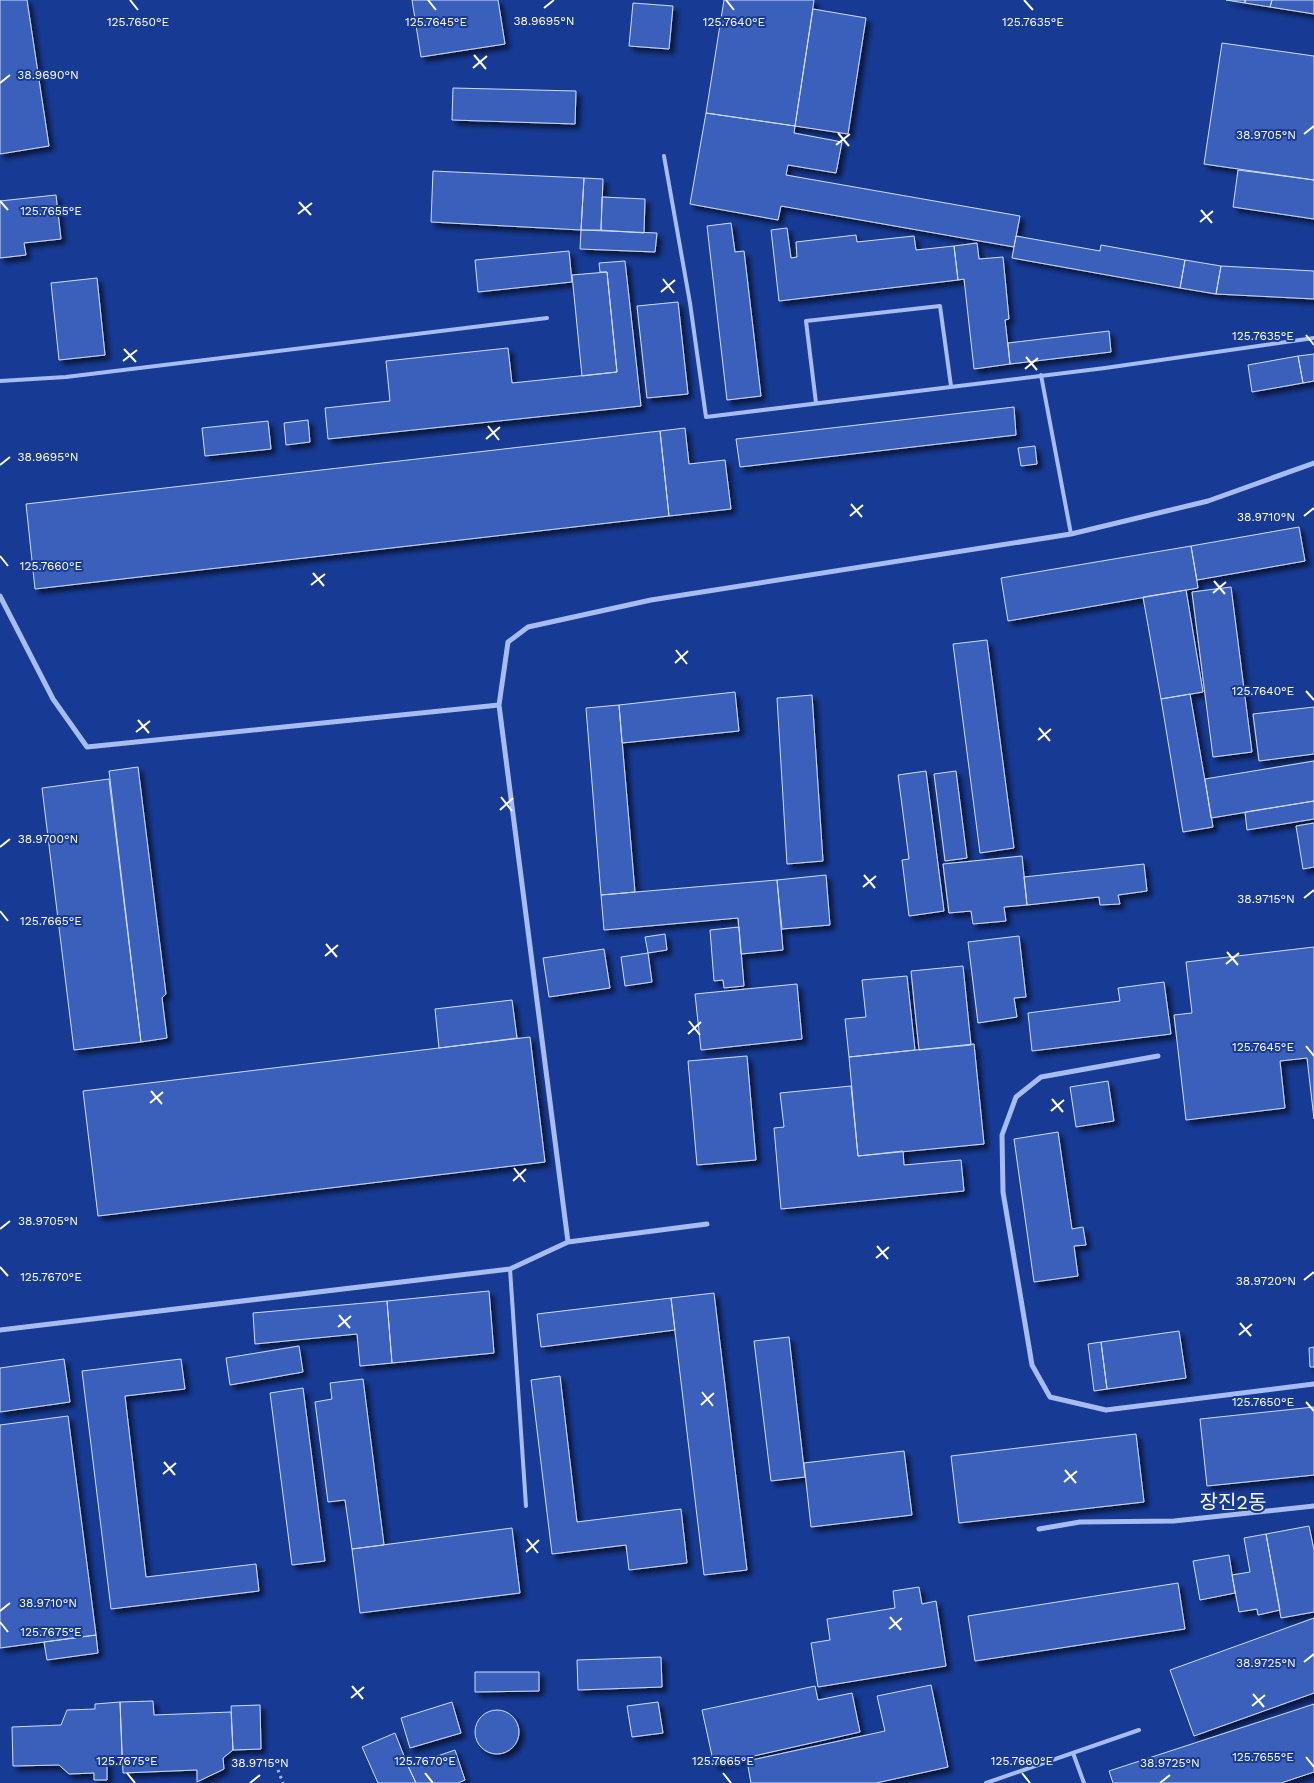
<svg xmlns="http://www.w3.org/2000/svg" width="1314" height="1783" viewBox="0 0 1314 1783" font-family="'Work Sans','Noto Sans KR',sans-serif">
  <defs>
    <filter id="shadow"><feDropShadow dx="4.5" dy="4.5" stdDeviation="2.5" flood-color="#0009"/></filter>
  </defs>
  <rect width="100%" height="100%" fill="#173a94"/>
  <path fill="#3b60bb" stroke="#cedcfc" filter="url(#shadow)" d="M0,0H27L49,146L0,154Z
    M412,0H498L505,44L421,57Z
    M724,0H814L795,126L706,113Z
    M1226,0H1245V3Z
    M1245,0H1272L1270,7L1245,3Z
    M1272,0H1314V14L1270,7Z
    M633,3L673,6L669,49L629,46Z
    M813,9L866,18L848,134L795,126Z
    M1222,43L1314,56V180L1204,164Z
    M453,88L576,91L575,124L452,120Z
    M706,113L795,126L794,133L842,142L836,173L788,165L786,175L1020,216L1014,247L781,206L778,220L690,204Z
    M1238,170L1314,180V219L1233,207Z
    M433,171L584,178L581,230L431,222Z
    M584,178L603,179L601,230H581Z
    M56,195L61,239L24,243L26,255L0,258V201Z
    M602,197L645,199L644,233L601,230Z
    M731,223L735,252L744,251L761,396L727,400L707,226Z
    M787,228L791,258L797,257L796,242L856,235L857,242L914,236L916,250L954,246L958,280L779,301L771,230Z
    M581,230L657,233L655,252L580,249Z
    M1016,236L1100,251L1101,245L1185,260L1180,288L1012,258Z
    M977,243L979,259L1003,257L1009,319L1005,320L1010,364L974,369L964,279L958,280L954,246Z
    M569,251L572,282L478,292L475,260Z
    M1185,260L1221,266L1216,294L1180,288Z
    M625,261L641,406L328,439L325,408L390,401L386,361L508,348L512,383L617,372L607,272H600L599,263Z
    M1221,266L1314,271V299L1216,294Z
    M607,272L617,372L582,376L572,275Z
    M97,278L105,355L59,360L51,283Z
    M678,302L688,394L647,398L637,306Z
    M1109,331L1111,352L1010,364L1008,343Z
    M1314,354V381L1303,383L1298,356Z
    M1298,356L1303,383L1252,392L1248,365Z
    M1014,407L1016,435L740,467L736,439Z
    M308,420L310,442L286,445L284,423Z
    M268,421L271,449L205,456L202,428Z
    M685,428L689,464L725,460L731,509L669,516L660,431Z
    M660,431L669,516L35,589L26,504Z
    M1035,446L1037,464L1021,466L1018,448Z
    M1299,527L1305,561L1197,580L1191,546Z
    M1191,546L1198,588L1008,621L1001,578Z
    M1231,587L1252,752L1213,757L1192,592Z
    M1186,590L1203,692L1161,699L1143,597Z
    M987,640L1014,848L980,853L953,644Z
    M735,692L739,731L622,743L619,705Z
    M1190,694L1213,827L1183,832L1161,699Z
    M812,695L823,861L787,864L777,698Z
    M619,705L635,892L601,895L586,708Z
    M1314,707V754L1259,761L1253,714Z
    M1314,761V801L1211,818L1205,779Z
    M138,767L166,994L162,998L167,1038L141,1042L109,771Z
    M926,771L944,911L909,916L902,860L909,859L898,775Z
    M956,771L967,858L945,861L934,774Z
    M109,779L141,1042L74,1050L42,788Z
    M1314,801V819L1247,830L1245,812Z
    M1314,823V867L1303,869L1296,826Z
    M1022,856L1027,905L1004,907L1006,921L973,924L971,911L949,913L943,864Z
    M1144,864L1147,891L1118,895L1120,904L1100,905L1099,897L1027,905L1024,877Z
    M826,875L830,925L782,929L777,880Z
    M777,880L783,950L741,954L738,918L604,930L601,895Z
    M739,927L744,986L724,988L723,980L714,981L710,930Z
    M665,934L667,950L648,953L645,937Z
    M1019,936L1026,997L1014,998L1017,1017L978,1023L968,942Z
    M1314,947V1119L1307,1058L1280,1061L1285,1108L1186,1120L1174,1015L1192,1013L1186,962Z
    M604,949L610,988L549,997L543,958Z
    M648,953L652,982L625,986L621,957Z
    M963,966L971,1045L919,1050L911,971Z
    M907,976L915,1050L849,1057L845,1019L866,1017L862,980Z
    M1164,982L1171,1034L1032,1051L1028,1013L1120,1001L1118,988Z
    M797,984L802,1039L701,1050L695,994Z
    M512,1000L517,1038L439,1048L435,1009Z
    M530,1037L545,1162L98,1216L83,1091Z
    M974,1044L984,1144L858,1156L849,1057Z
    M747,1056L756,1160L697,1165L688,1061Z
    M1108,1081L1114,1121L1076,1127L1070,1087Z
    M851,1086L858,1156L903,1151L904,1165L961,1160L964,1191L781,1209L774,1128L784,1127L780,1093Z
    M1058,1132L1072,1229L1083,1227L1086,1245L1074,1246L1078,1276L1034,1282L1014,1139Z
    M489,1291L494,1353L392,1363L387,1301Z
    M714,1293L747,1570L704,1575L671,1298Z
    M671,1298L675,1330L541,1347L537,1314Z
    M387,1301L392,1363L360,1366L357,1334L255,1344L253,1313Z
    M1179,1331L1186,1378L1107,1389L1101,1342Z
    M789,1337L805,1477L771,1481L754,1341Z
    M1101,1342L1107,1389L1094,1391L1088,1344Z
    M299,1346L303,1372L230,1385L226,1358Z
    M1314,1347V1367H1310L1309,1348Z
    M64,1359L70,1402L0,1412V1368Z
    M181,1359L185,1389L125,1396L146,1577L256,1564L259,1591L111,1609L82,1371Z
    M560,1376L577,1522L681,1509L687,1563L629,1570L626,1545L552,1554L531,1380Z
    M363,1379L384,1545L352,1549L345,1500L328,1502L315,1402L332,1399L330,1383Z
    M303,1388L325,1561L292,1565L270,1393Z
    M1314,1407V1475L1207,1486L1200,1419Z
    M68,1416L96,1635L0,1648V1425Z
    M1136,1434L1144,1502L959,1523L951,1456Z
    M904,1451L912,1515L811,1527L804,1463Z
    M1309,1526L1314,1550V1612L1281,1618L1266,1534Z
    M512,1528L520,1593L360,1613L352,1549Z
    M1266,1534L1280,1610L1258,1615L1257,1609L1239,1612L1232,1575L1250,1572L1244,1538Z
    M1229,1555L1235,1593L1200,1600L1193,1561Z
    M1178,1583L1185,1629L975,1661L968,1616Z
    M919,1587L922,1604L936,1601L946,1666L818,1687L811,1643L830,1640L827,1619L895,1608L893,1591Z
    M1314,1618V1693L1194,1736L1170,1670Z
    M96,1635L98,1653L47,1660L44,1642Z
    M661,1657L662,1687L578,1690L577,1660Z
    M475,1672H539V1691L475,1692Z
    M931,1685L948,1767L876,1783H751L747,1761L885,1731L877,1696Z
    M815,1686L818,1700L852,1693L860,1732L714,1765L702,1710Z
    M153,1701L154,1715L231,1712L233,1750L223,1758L224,1769L197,1782V1770L123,1773L120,1702Z
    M120,1702L122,1757L107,1758V1780H94V1773L69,1774L59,1765L13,1766L12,1727L61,1725L67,1710L95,1709V1704Z
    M452,1702L461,1733L410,1748L401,1718Z
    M658,1702L663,1733L632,1737L627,1706Z
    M1314,1704V1772L1281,1783H1113L1109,1771Z
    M260,1705L261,1749L233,1750L231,1706Z
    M475 1732a22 22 0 1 1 44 0a22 22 0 1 1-44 0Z
    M395,1733L408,1766L416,1783H378L362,1747Z
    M455,1750L465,1780L458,1783H416L408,1766Z"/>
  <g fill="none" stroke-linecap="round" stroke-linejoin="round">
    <path stroke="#a7bdf1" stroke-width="3" stroke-dasharray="2.5 4" stroke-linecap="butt" d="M278,1770L283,1783"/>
    <path stroke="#a7bdf1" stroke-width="4" d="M664,156L690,303L706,417L1105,368L1314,338
      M1041,375L1071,534
      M0,381L66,377L547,318
      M816,403L806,321L940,306L951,386
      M510,1269L526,1506
      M1073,1753L1084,1783
      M986,1783L1139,1730"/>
    <path stroke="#a7bdf1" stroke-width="5" d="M0,596L53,699L87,747L499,705
      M1158,1056L1041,1077L1016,1097L1002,1135L1003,1192L1032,1365L1050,1397L1106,1410L1314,1384
      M568,1242L499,705L508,642L528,627L651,600L1071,534L1208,501L1314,463
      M0,1330L510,1269L568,1242L707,1224
      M1039,1529L1080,1522L1174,1521L1314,1506"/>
  </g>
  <path fill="none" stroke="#fff" stroke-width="2" d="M130,0L138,10M428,0L436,10M726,0L734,10M1024,0L1033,10M544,8L554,0M474,55L486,69M473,68L487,56M0,83L10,75M838,133L849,146M1304,134L1314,126M836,145L850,134M0,201L8,210M299,202L311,215M1201,210L1212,223M298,214L312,203M1200,222L1213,211M663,279L674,293M661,292L675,280M1306,335L1314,345M124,349L136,362M1026,357L1037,370M123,361L137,350M1025,369L1038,358M488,426L499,440M486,439L500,427M0,465L10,457M851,504L862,517M850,516L863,505M1304,516L1314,508M0,556L8,566M313,573L324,586M1214,581L1225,594M311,585L325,574M1213,593L1226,582M676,650L687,664M675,663L688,651M1306,691L1314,700M138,720L149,733M1039,728L1050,741M136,732L150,721M1038,740L1051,729M501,797L512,811M500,810L513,798M0,847L10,839M864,875L875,888M863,887L876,876M1304,898L1314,890M0,911L8,921M326,944L337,957M1227,952L1238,965M325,956L338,945M1226,964L1239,953M689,1021L700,1035M688,1034L701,1022M1306,1046L1314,1056M151,1091L162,1104M1052,1099L1063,1112M150,1103L163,1092M1051,1111L1064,1100M514,1168L525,1182M513,1181L526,1169M0,1229L10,1221M877,1246L888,1259M876,1258L889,1247M0,1267L8,1276M1304,1280L1314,1272M339,1315L350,1328M1240,1323L1251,1336M338,1327L351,1316M1239,1335L1252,1324M702,1392L713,1406M1306,1402L1314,1411M701,1405L714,1393M164,1462L175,1475M1065,1470L1076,1483M163,1474L176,1463M1064,1482L1077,1471M527,1539L538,1553M526,1552L539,1540M0,1611L10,1603M890,1617L901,1630M0,1622L8,1632M889,1629L902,1618M1304,1662L1314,1654M352,1686L363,1699M1253,1694L1264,1707M351,1698L364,1687M1252,1706L1265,1695M1306,1757L1314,1767M127,1773L135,1783M425,1773L433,1783M723,1773L731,1783M1022,1773L1030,1783M250,1783L260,1775M1160,1783L1170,1775"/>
  <g text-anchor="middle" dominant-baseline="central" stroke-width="4" stroke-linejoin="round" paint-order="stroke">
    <g font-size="20" fill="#fff" stroke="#173a94">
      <text x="1233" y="1502">장진2동</text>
    </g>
  </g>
  <g font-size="12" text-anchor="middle" fill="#fff" stroke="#173a94" stroke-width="4" stroke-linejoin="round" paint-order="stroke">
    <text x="544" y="25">38.9695°N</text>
    <text x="138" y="26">125.7650°E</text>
    <text x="436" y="26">125.7645°E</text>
    <text x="734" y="26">125.7640°E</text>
    <text x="1033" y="26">125.7635°E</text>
    <text x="48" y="79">38.9690°N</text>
    <text x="1266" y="139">38.9705°N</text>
    <text x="51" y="215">125.7655°E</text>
    <text x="1263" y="340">125.7635°E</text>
    <text x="48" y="461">38.9695°N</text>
    <text x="1266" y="521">38.9710°N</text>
    <text x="51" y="570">125.7660°E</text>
    <text x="1263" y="695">125.7640°E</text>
    <text x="48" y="843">38.9700°N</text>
    <text x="1266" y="903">38.9715°N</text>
    <text x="51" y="925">125.7665°E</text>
    <text x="1263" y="1051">125.7645°E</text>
    <text x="48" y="1225">38.9705°N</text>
    <text x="51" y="1281">125.7670°E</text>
    <text x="1266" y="1285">38.9720°N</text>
    <text x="1263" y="1406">125.7650°E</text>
    <text x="48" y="1607">38.9710°N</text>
    <text x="51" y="1636">125.7675°E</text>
    <text x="1266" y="1667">38.9725°N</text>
    <text x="1263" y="1761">125.7655°E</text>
    <text x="127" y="1765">125.7675°E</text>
    <text x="425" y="1765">125.7670°E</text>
    <text x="723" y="1765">125.7665°E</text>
    <text x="1022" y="1765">125.7660°E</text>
    <text x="260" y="1767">38.9715°N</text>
    <text x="1170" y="1767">38.9725°N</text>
  </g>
</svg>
